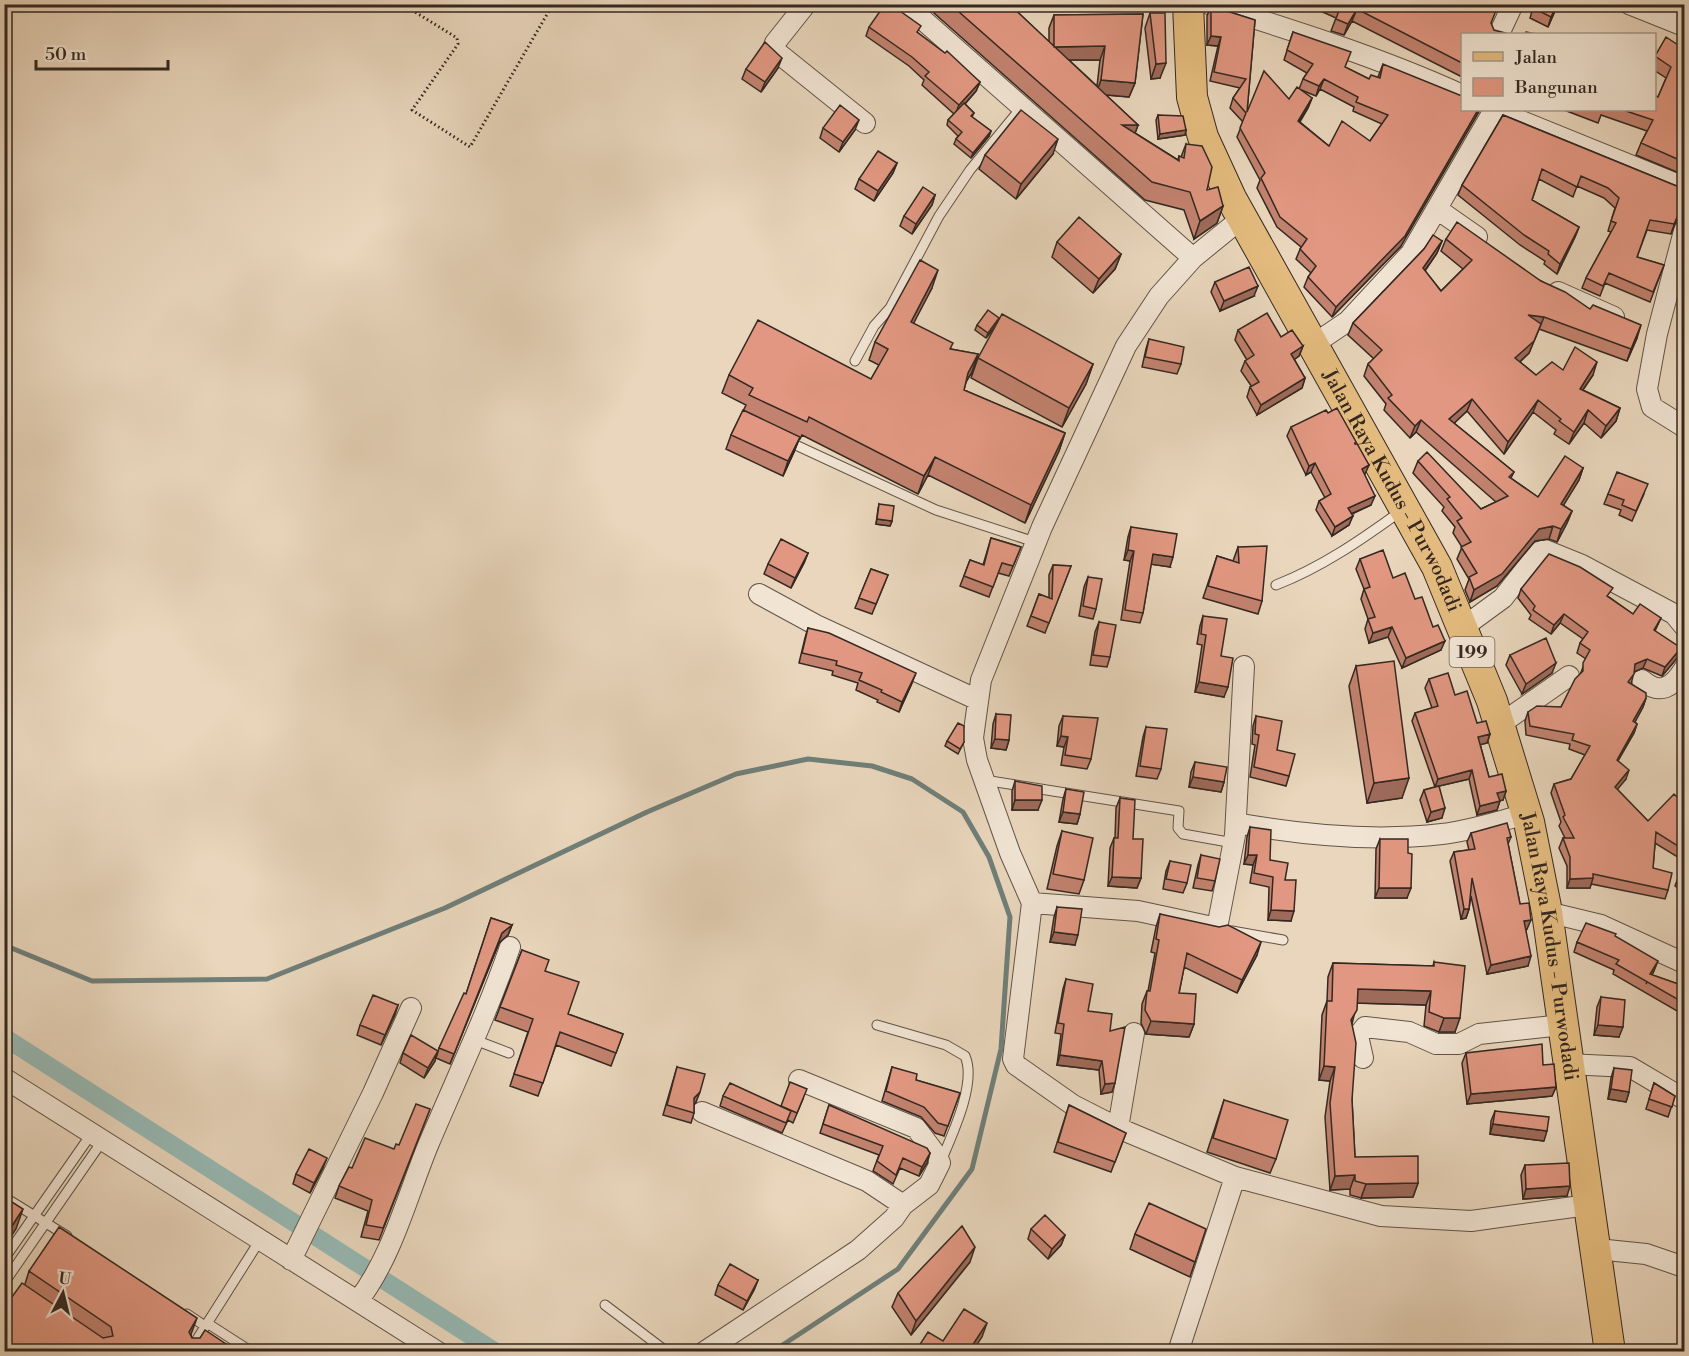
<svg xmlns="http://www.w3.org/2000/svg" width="1689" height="1356" viewBox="0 0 1689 1356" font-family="'Libre Bodoni',serif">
  <rect width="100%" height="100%" fill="#e9d6bc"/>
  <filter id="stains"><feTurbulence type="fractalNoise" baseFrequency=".00333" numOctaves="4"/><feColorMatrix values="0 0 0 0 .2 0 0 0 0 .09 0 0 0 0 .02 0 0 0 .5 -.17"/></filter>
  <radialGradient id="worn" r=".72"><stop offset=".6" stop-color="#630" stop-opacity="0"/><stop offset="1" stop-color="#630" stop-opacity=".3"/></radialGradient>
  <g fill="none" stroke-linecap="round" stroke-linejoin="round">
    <path stroke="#6f7f79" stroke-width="5" d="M4,945L92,981L267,979L445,908L647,812L736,774L808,759L872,766L912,779L963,812L989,857L1010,917L1001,1049L972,1169L898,1269L772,1352"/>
    <path stroke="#97b9b4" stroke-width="18" d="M4,1037L496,1352"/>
    <defs>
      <path id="service" d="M855,361L874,326L890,308L939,216L970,170L1021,108
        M787,441L936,510L1035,542
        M1276,585C1322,567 1361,540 1401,511
        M984,780L1179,811L1178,828L1183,834L1234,843
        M1232,931L1283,940
        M877,1025L946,1045L965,1056C977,1083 952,1135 941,1161
        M475,1040L509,1053
        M4,1197L67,1236
        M4,1259L92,1133
        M4,1283L103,1140
        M605,1305L667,1352
        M187,1314L205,1326
        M207,1323L252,1352
        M189,1352L260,1240"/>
      <path id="minor" d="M806,4L775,43L773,49L865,123
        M905,4L1193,258L1159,296L1126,346L1042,527L981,680L973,738L977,760L1010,853L1032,903L1013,1059L1016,1065L1073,1105L1118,1128L1235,1177L1381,1216L1471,1221L1588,1205
        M1209,4C1295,31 1381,58 1462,95
        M1629,4L1684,26
        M1499,34L1513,4
        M1494,110L1684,187
        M1437,209L1477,237
        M1684,231L1657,334L1647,389L1652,407L1684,427
        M1193,258L1242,218
        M1558,292L1614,317
        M1314,344L1348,321L1411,253L1494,110
        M759,594L816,625L978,700
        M1462,628L1503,598L1539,552L1545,550L1582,565L1674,614L1684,626
        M1642,680C1660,696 1673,687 1684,669
        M1499,725L1569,676
        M1236,823C1302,835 1374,842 1442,834C1470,831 1499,821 1527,814
        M1032,903L1138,911L1217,928L1235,835L1244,666
        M1547,912L1601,925L1684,963
        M1363,1058L1358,1036L1365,1027L1409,1032L1436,1044H1459L1479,1034L1562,1025
        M1567,1064L1630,1067L1684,1099
        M4,1078L438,1352
        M702,1112L867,1181L903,1205
        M1118,1128L1134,1033
        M1597,1249L1646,1254L1684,1267
        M291,1260L373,1093L411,1008
        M358,1301C393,1255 407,1196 429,1143C457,1077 487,1014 510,947
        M704,1352L858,1250L894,1218L903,1205L929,1185L940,1163L937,1156L916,1128L799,1080
        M1178,1352L1235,1177"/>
      <g id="primary">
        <path id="s1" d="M1188,4L1192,97L1203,137L1231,198L1437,567L1492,701L1529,822L1547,912L1610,1352"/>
      </g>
    </defs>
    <use href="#service" stroke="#615448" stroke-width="11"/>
    <use href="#minor" stroke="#615448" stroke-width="22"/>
    <use href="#primary" stroke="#342821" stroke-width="32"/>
    <path stroke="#342821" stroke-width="3" stroke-dasharray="1.5 3" stroke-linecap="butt" d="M409,4L407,7L457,38L458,44L412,110L470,147L553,4"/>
    <use href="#service" stroke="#f1e4d3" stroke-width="9"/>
    <use href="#minor" stroke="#f1e4d3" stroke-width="20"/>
    <use href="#primary" stroke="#e4bb7e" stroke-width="30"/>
  </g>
  <path fill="#c2826f" stroke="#342821" stroke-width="1.5" fill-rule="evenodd" d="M843,4H854L849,10Z
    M937,4H1009L1049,42V28L1054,15L1143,14L1135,83L1129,97L1106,95L1138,125L1135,133L1178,160L1179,156L1181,157L1186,144L1207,190L1223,206L1217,223L1194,239L1184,210L1145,200L934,13ZM1069,60H1100L1097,86Z
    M1307,4H1488L1462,34V77L1352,21L1344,35L1331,31L1336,18L1307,5Z
    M1534,4H1558L1548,27L1530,18Z
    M1668,4H1684V11Z
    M1211,6L1255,20L1247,112L1289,99L1312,98L1308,108L1300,122L1329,146L1370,141L1382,124L1353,111L1354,107L1320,89L1316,96L1299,89L1303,79L1307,73L1284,60L1293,32L1345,67L1369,79L1378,77L1383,64L1401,246L1332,317L1304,287L1308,277L1311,273L1296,259L1301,247L1277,227L1257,188L1260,180L1237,137L1243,122L1230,108L1233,98L1240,88L1210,81L1218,46L1207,45V16Z
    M1150,13L1160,78L1151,79L1145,28Z
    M869,27L918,33L980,82L976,91L965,104L974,113L972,117L991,131L989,136L971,158L954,144L956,139L958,136L947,125L948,120L954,114L922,85L924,80L909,66L866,36Z
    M1684,48V175L1636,155L1641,143L1647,131L1601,115L1598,123L1564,110H1654L1658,97L1666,78L1654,70L1655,56Z
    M778,68L761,92L742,79L746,69Z
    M1158,115L1186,130L1185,135L1158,139L1156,120Z
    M1503,115L1684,189V213L1682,219L1675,223L1671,234L1647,230L1637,257L1664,265L1650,302L1605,283L1600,296L1582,288L1586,278L1611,232L1608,231L1615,208L1604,198L1577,186L1573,197L1539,179L1532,200L1579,227L1575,237L1557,274L1544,264L1545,261L1520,245L1458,195L1462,185Z
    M823,128L855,130L839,152L820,138Z
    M1053,154L1016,199L979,169L985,155Z
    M897,163L893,173L874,201L855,189L859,179Z
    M935,195L932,205L912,234L900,226L904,216Z
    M1446,239L1541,281L1637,338L1627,361L1539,329L1529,353L1520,362L1536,375L1563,370L1593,375L1583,390L1620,408L1616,421L1601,438L1584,423L1569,444L1554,434L1556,430L1533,412L1504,454L1467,411L1454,423L1514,472L1511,478L1538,497L1583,468L1579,480L1563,505L1572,511L1567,523L1557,542L1549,539L1535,541L1497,586L1470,602L1465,590L1469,579L1457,559L1462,547L1453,533L1455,527L1442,511L1444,507L1413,473L1418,461L1481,509L1496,502L1416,432L1410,438L1384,410L1386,404L1364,376L1368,364L1374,359L1348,335L1353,323L1424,249L1442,241L1437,253L1425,271L1441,291L1463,269L1441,251Z
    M1057,242L1121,254L1115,269L1093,293L1052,257Z
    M1215,282L1254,296L1220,311L1211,292Z
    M932,288L913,323L951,349L978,354L972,372L966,382L964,390L1065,433L1059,451L1025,523L928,475L918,494L802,435L800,439H799L794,452L783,476L726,449L731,435L746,405L722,393L729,375L871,379L879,365L869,360L875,342Z
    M999,318L998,323L986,338L975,330L977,325Z
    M1238,330L1281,337L1303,346L1299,356L1294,359L1305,378L1302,388L1257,415L1247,397L1250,387H1252L1241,371L1245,361L1247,360L1235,340Z
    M1149,339L1181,364L1177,374L1142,367L1146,349Z
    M978,358L1093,364L1086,384L1062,427L971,378Z
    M1328,413L1369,465L1364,474L1371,505L1352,514L1349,525L1332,536L1316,510L1319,501L1325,498L1311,472L1306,475L1287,436L1291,427Z
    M1608,494H1644L1632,521L1619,515L1621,510L1604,504Z
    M879,504L892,521L890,526L876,524L878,509Z
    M1131,527L1170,567L1151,564L1143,613L1140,623L1121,620L1130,561L1124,560L1128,537Z
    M991,538L1021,547L1009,576L998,573L989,597L960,586L970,560L983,565Z
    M1238,547L1262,601L1258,614L1203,598L1217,556L1233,561Z
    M808,553L804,563L791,588L764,574L768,564Z
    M1360,559L1393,578L1415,599L1441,650L1402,668L1388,637L1369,643L1365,629L1368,619L1361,599L1364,589L1356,569Z
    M1053,565L1071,566L1045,633L1027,626L1039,594L1049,598V575Z
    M871,569L888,575L872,614L855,608Z
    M1088,577L1096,609L1093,619L1079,616L1084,587Z
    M1521,589L1609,597L1633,614L1661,618L1655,631L1678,657L1662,676L1643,668L1634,672L1631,684L1646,698L1643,707L1635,722L1637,724L1634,733L1618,761L1626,779L1617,789L1648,821L1681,801L1684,794V861L1655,843L1653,868L1668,890L1665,899L1591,884L1590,888H1567V866L1559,848L1563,838H1565L1559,826L1561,822L1551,793L1554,784L1571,779L1585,755L1569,749L1570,744L1526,735L1525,721L1528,712L1561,707L1580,675L1586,659L1577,653L1580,643L1583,639L1560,623L1551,634L1529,619L1531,615L1518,598Z
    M1203,616L1221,656L1224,697L1195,692L1202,645L1197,644L1200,626Z
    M1099,622L1110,657L1107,667L1090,665L1095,632Z
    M808,628L912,683L899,712L877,702L878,700L856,690L858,683L832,675L833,671L799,663L805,638Z
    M1510,655L1552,673L1522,694L1506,665Z
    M1356,666L1402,798L1367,803L1349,686Z
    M1429,679L1455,695L1477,723L1490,734L1487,743L1480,744L1489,777L1506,791L1503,800H1500L1497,810L1477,815L1469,779L1439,786L1442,818L1427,822L1420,800L1424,790L1435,787L1412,721L1415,713L1432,708L1425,688Z
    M996,714L1009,740L1006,750L991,748L993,724Z
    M1063,716L1091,759L1087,769L1061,765L1064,747L1057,746L1059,726Z
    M1256,716L1277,750L1289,776L1286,786L1250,777L1255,745L1252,744L1253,726Z
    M1146,727L1161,769L1157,779L1136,776L1143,737Z
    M947,741L964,742L958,754L945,746Z
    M1195,762L1224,782L1221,792L1189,787L1191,772Z
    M1015,781L1038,810H1012V791Z
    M1066,789L1080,814L1077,824L1059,822L1063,799Z
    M1120,798L1141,878L1137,888L1108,886L1110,848L1114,838H1115L1116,808Z
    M1250,827L1270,860L1285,880L1291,921L1268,920L1269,887L1250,883L1253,865L1244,864L1247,837Z
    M1062,831L1084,880L1079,894L1047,889L1057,846Z
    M1471,833L1511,837L1508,844L1520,904L1527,929L1526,930L1528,966L1487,974L1471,896L1469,909L1466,918L1461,919L1450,861L1454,852L1469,850L1467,842Z
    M1380,839L1407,898H1375L1376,849Z
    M1201,855L1215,881L1212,891L1193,888L1198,865Z
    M1170,861L1187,883L1183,893L1163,889L1166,871Z
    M1679,875L1684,877V892L1675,886Z
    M1057,907L1075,945L1050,942L1054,917Z
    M1160,914L1257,955L1237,993L1184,967L1179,993L1194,1024L1189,1037L1146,1034L1141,1023L1142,1004L1147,991H1148L1155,953L1151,952L1156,927Z
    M491,918L512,925L508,935L499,943L450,1064L436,1058L439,1048L466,994Z
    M1577,942L1654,971L1652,975L1684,986V1015L1613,974L1614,970L1574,952Z
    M522,950L545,971L568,1014L623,1034L611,1066L556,1045L538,1096L510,1086L528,1032L495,1020Z
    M1434,962L1455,1032H1439L1424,1026L1426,1005L1357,1003L1352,1024V1100L1355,1157L1418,1183L1413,1197L1361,1198L1350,1195V1189L1330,1190L1325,1117L1330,1081L1319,1080L1322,1015L1327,1001L1328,977L1333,963L1433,966Z
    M1066,979L1088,1011L1110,1031L1112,1092L1101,1094L1099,1070L1057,1065L1061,1034L1055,1033L1063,989Z
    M1601,997L1619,1037L1594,1035L1597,1007Z
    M398,1005L381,1045L357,1035L360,1025Z
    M403,1053L435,1061L424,1078L400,1063Z
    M1466,1053L1543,1065L1556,1087L1552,1096L1467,1104L1462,1063Z
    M677,1067L696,1102L694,1104V1113L691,1123L663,1115Z
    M892,1067L916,1080L960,1093L944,1136L935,1133L921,1117L882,1101Z
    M1614,1068L1629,1092L1626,1102L1608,1099L1611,1078Z
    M1654,1083L1675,1096L1668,1117L1646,1109Z
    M723,1096L781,1106L803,1099L793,1123L788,1120L782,1133L720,1106Z
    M1224,1100L1276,1159L1270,1173L1207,1152Z
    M829,1105L930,1153L927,1163L919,1176L900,1168L893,1184L873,1171L879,1155L820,1133Z
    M1069,1105L1126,1133L1111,1172L1054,1152Z
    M430,1109L379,1240L361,1237L368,1211L335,1198L339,1186L352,1168L394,1149L399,1145Z
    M1495,1111L1544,1141L1490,1134L1491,1121Z
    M1525,1165L1567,1196L1523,1199L1521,1175Z
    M323,1168L310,1193L293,1184L296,1174Z
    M1031,1229L1065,1235L1061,1245L1048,1259L1028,1239Z
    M1135,1234L1195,1262L1190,1277L1130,1249Z
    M970,1262L911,1335L892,1307L898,1293Z
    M29,1271L191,1335L192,1338L4,1352Z
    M758,1280L754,1290L743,1310L715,1295L718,1285Z"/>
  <path fill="#9e6a5a" stroke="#342821" stroke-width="1.5" d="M1557,4H1558L1548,27L1551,17Z
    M1357,9L1352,21L1344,35L1348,24Z
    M1211,36L1221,37L1218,46L1207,45Z
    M1105,46L1100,60H1049L1054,47Z
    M782,58L778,68L761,92L765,82Z
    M1166,63L1160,78L1151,79L1156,64Z
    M1324,79L1320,89L1316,96L1319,86Z
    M1101,80L1135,83L1129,97L1096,94Z
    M980,82L976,91L955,115L959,105Z
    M1312,98L1308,108L1294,130L1298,121Z
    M1478,110H1480L1401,246L1332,317L1336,307Z
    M859,120L855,130L839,152L843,142Z
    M1122,125H1138L1132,142Z
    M1186,130L1185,135L1158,139L1160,134Z
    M991,131L989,136L971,158L973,153Z
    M1058,139L1053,154L1016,199L1021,184Z
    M897,163L893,173L874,201L878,191Z
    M935,195L932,205L912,234L916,224Z
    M1223,206L1217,223L1194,239L1200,221Z
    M1684,210L1682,219L1675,223L1671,234L1679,213Z
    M1579,227L1575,237L1557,274L1560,264Z
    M1442,241L1437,253L1418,280L1423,268Z
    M1121,254L1115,269L1093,293L1099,279Z
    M938,270L932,288L905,340L911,322Z
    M1258,286L1254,296L1220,311L1224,301Z
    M1528,315L1544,317L1529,353L1511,370Z
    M999,318L998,323L986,338L988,333Z
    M1641,325L1637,338L1627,361L1631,349Z
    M1303,346L1299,356L1288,364L1291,354Z
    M978,354L972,372L961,390L968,373Z
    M1597,362L1593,375L1575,401L1580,389Z
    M1093,364L1086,384L1062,427L1069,408Z
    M1305,378L1302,388L1257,415L1261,405Z
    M1472,399L1467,411L1445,432L1449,419Z
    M1538,400L1533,412L1504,454L1508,442Z
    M1620,408L1616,421L1601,438L1606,426Z
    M1588,410L1584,423L1569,444L1574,432Z
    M1421,420L1416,432L1410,438L1415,426Z
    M1065,433L1059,451L1025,523L1031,505Z
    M800,437L794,452L783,476L788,461Z
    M935,457L928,475L918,494L924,476Z
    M1315,463L1311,472L1306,475L1309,466Z
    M1369,465L1365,474L1359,478L1362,469Z
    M1583,468L1579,480L1557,516L1561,504Z
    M1375,496L1371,505L1344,517L1348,508Z
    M1572,511L1567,523L1557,542L1561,529Z
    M1353,516L1349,525L1332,536L1335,527Z
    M877,519L892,521L890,526L876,524Z
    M1553,526L1549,539L1535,541L1497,586L1470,602L1474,590L1539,529Z
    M1128,550L1134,551L1130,561L1124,560Z
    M808,553L804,563L791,588L795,578Z
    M1153,554L1173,557L1170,567L1149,564Z
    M1564,614L1560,623L1551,634L1554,625Z
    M1392,627L1388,637L1369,643L1373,633Z
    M1445,641L1441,650L1402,668L1406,658Z
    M1681,648L1678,657L1662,676L1665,667Z
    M1647,659L1643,668L1632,673L1635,664Z
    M1556,663L1552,673L1522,694L1526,684Z
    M916,673L912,683L899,712L902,702Z
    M1199,682L1228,687L1224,697L1195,692Z
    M1646,698L1643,707L1630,731L1633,721Z
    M1637,724L1634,733L1613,769L1617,760Z
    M1490,734L1487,743L1475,746L1478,737Z
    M1061,736L1068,737L1064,747L1057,746Z
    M995,739L1009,740L1006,750L991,748Z
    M1472,770L1469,779L1435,787L1438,779Z
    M1629,770L1626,779L1612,796L1615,787Z
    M1193,777L1224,782L1221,792L1189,787Z
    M1409,778L1402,798L1367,803L1374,783Z
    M1506,791L1503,800L1494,802L1497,793Z
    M1015,800H1042L1038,810H1012Z
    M1500,801L1497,810L1477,815L1480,806Z
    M1445,808L1442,818L1427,822L1431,812Z
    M1063,812L1080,814L1077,824L1059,822Z
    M1248,855H1257L1253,865L1244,864Z
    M1112,877L1141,878L1137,888L1108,886Z
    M1593,878L1590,888H1567L1570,879Z
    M1379,888H1411L1407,898H1375Z
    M1464,909H1469L1466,918L1461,919Z
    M1271,910L1294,911L1291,921L1268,920Z
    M1531,920L1527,929L1521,930L1524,921Z
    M512,925L508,935L499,943L450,1064L502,933Z
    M1054,932L1078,935L1075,945L1050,942Z
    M1261,942L1257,955L1237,993L1242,980Z
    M1531,956L1528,966L1487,974L1491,965Z
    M1658,961L1654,971L1646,984L1650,974Z
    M1358,989L1431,991L1426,1005L1353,1003Z
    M398,1005L395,1015L381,1045L385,1035Z
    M1444,1018H1460L1455,1032H1439Z
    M1151,1021L1194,1024L1189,1037L1146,1034Z
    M1598,1025L1623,1027L1619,1037L1594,1035Z
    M438,1051L435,1061L424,1078L428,1068Z
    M1060,1055L1102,1061L1099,1070L1057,1065Z
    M1324,1066L1335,1067L1330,1081L1319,1080Z
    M1115,1083L1112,1092L1101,1094L1105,1084Z
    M1556,1087L1552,1096L1467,1104L1471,1094Z
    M1611,1089L1629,1092L1626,1102L1608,1099Z
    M700,1092L696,1102L691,1108L694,1098Z
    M1493,1124L1547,1131L1544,1141L1490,1134Z
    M930,1153L927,1163L919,1176L922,1167Z
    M327,1158L323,1168L310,1193L314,1183Z
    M1355,1175L1350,1189L1330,1190L1335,1176Z
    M1418,1183L1413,1197L1361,1198L1366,1184Z
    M1570,1186L1567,1196L1523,1199L1526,1189Z
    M23,1209L16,1229L4,1247V1238Z
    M1065,1235L1061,1245L1048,1259L1052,1249Z
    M975,1247L970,1262L911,1335L916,1321Z
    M758,1280L754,1290L743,1310L747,1301Z
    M197,1318L190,1337L189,1332Z
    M987,1323L982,1337L972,1352H968Z"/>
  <path fill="#e19781" stroke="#342821" stroke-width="1.5" d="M885,4H890L921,26L917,32L945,53L947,51L980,82L959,105L925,76L929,72L912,57L869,27Z
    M950,4H1009L1138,125H1122L1179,161V156L1184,158L1186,144L1202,146L1212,167L1207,190L1218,187L1223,206L1200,221L1190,192L1152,182Z
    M1335,4H1488L1497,8L1491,23L1494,30L1509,34H1462V63L1357,9L1348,24L1336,19L1340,7Z
    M1535,4H1557L1551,17L1533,8Z
    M1211,6L1255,20L1247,112L1264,71L1289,99L1297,87L1312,98L1298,121L1329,146L1342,121L1370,141L1388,115L1356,102L1358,97L1324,79L1319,86L1303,79L1313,64L1287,50L1293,32L1351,52L1345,67L1369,79L1371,75L1380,78L1383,64L1462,96V110H1478L1405,236L1336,307L1308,277L1316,266L1300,249L1307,239L1280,217L1261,178L1265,173L1240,128L1246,113L1233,98L1246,79L1214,72L1221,37L1211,36Z
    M1150,13H1165L1166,63L1156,64Z
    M1143,14L1135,83L1101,80L1105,46L1054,47V15Z
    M1526,32L1536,34H1525Z
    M1666,37L1684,49V162L1641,143L1653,120L1623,110H1654V95L1658,97L1671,67L1655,56Z
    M765,42L782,58L765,82L746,69Z
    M964,103L974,113L971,116L991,131L973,153L956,139L962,132L948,120Z
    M840,105L859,120L843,142L823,128Z
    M1021,110L1058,139L1021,184L985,155Z
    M1158,115L1183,116L1186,130L1160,134Z
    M1503,115L1684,189V210L1679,213L1674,224L1650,220L1637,257L1664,265L1653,292L1609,273L1603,286L1586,278L1616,223L1611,221L1619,198L1608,188L1581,176L1577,187L1542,169L1532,200L1579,227L1560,264L1548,254L1549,251L1524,235L1462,185Z
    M878,151L897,163L878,191L859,179Z
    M923,187L935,195L916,224L904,216Z
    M1079,217L1121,254L1099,279L1057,242Z
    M1457,222L1541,281L1565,292L1590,309L1593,305L1641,325L1631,349L1544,317L1528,315L1541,324L1534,341L1515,358L1536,375L1552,362L1563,370L1575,347L1597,362L1580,389L1620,408L1606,426L1588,410L1574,432L1559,421L1561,419L1538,400L1508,442L1472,399L1449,419L1514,472L1509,477L1538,497L1565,456L1583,468L1561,504L1572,511L1561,529L1553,526L1539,529L1502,574L1474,590L1469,577L1477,573L1461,547L1471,542L1457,521L1462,518L1447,499L1450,497L1418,461L1427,452L1481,509L1508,496L1421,420L1415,426L1388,398L1392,395L1368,364L1382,350L1353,323L1424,249L1433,235L1442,241L1423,268L1441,291L1472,260L1446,239Z
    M920,260L938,270L911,322L953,343L950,349L978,354L968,373L964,390L1065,433L1031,505L935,457L924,476L809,417L807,422L749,395L753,388L729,375L758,320L871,379L888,349L875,342Z
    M1249,267L1258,286L1224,301L1215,282Z
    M988,310L999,318L988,333L977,325Z
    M1267,313L1281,337L1292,330L1303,346L1291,354L1305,378L1261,405L1250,387L1259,382L1245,361L1254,355L1238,330Z
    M1002,314L1093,364L1069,408L978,358Z
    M1149,339L1184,347L1181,364L1145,357Z
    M1337,408L1369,465L1362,469L1375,496L1348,508L1353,516L1335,527L1319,501L1331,494L1315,463L1309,466L1291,427L1326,410L1328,413Z
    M743,410L800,437L788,461L731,435Z
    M1617,472L1648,484L1636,511L1622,505L1624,500L1608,494Z
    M879,504L894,506L892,521L877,519Z
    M1131,527L1177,534L1173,557L1153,554L1143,613L1125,610L1134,551L1128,550Z
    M991,538L1021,547L1013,566L1002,563L993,587L964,576L970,560L984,565Z
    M781,539L808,553L795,578L768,564Z
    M1267,546L1262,601L1208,586L1217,556L1239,563L1238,547Z
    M1383,550L1393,578L1405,573L1415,599L1422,597L1433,627L1438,625L1445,641L1406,658L1392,627L1373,633L1368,619L1375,617L1364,589L1370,587L1360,559Z
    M1549,554L1580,567L1613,588L1607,596L1633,614L1640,604L1661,618L1654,630L1681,648L1665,667L1647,659L1635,664L1634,674L1628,682L1646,693V698L1633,721L1637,724L1617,760L1629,770L1615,787L1648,821L1674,794L1681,801L1684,794V850L1656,832L1653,868L1672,873L1668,890L1593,874V878L1570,879V857L1563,838H1574L1563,817L1565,815L1554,784L1571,779L1590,746L1572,740L1574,734L1530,726L1528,712L1537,706L1561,707L1575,679L1583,671V663L1590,650L1580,643L1588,632L1564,614L1554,625L1533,610L1535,606L1521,589Z
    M1053,565L1071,566L1049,623L1031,616L1039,594L1052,599Z
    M871,569L888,575L876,604L859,598Z
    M1088,577L1102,579L1096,609L1083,606Z
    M1203,616L1227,619L1221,656L1233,658L1228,687L1199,682L1206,635L1201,634Z
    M1099,622L1116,625L1110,657L1093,655Z
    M808,628L829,633L916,673L902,702L881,692L882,690L859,680L862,673L836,665L837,661L802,653Z
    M1546,638L1556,663L1526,684L1510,655Z
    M1394,661L1409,778L1374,783L1356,666Z
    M1448,673L1455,695L1467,691L1477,723L1486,721L1490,734L1478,737L1489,777L1502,774L1506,791L1497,793L1500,801L1480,806L1472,770L1438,779L1415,713L1438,706L1429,679Z
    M996,714L1011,715L1009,740L995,739Z
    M1063,716L1098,718L1091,759L1065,755L1068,737L1061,736Z
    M1256,716L1282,721L1277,750L1295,754L1289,776L1254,767L1259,735L1255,734Z
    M958,723L964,726V742L960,749L947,741Z
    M1146,727L1167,729L1161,769L1140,766Z
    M1195,762L1227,767L1224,782L1193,777Z
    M1015,781L1042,786V800H1015Z
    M1439,786L1445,808L1431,812L1424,790Z
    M1066,789L1084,792L1080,814L1063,812Z
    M1120,798L1135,800L1133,839H1143L1141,878L1112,877L1114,838H1118Z
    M1507,823L1511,837L1507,838L1520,904L1529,903L1531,920L1524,921L1531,956L1491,965L1472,878L1469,909H1464L1454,852L1475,849L1471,833Z
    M1250,827L1271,830L1270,860L1288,863L1285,880H1296L1294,911L1271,910L1273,877L1254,873L1257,855H1248Z
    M1062,831L1093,838L1084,880L1053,874Z
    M1380,839H1408V853L1412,854L1411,888H1379Z
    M1201,855L1220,859L1215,881L1197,878Z
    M1170,861L1191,865L1187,883L1166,879Z
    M1679,875L1684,877V882L1678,878Z
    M1057,907L1082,909L1078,935L1054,932Z
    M1160,914L1219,927L1228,925L1261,942L1242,980L1187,953L1179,993L1196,994L1194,1024L1151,1021L1145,1010L1147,991H1150L1159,940L1156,939Z
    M491,918L512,925L502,933L454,1054L439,1048L464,993L466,994Z
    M1586,923L1616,934L1615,936L1658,961L1650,974L1684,986V1003L1616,964L1619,960L1577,942Z
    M522,950L549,960L545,971L579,982L568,1014L623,1034L616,1053L560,1032L543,1083L514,1074L533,1019L500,1007Z
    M1434,962L1465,966L1460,1018H1444L1429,1012L1431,991L1358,989L1357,1010L1351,1020L1356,1043L1352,1100L1355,1157L1418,1156V1183L1366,1184L1355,1181V1175L1335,1176L1330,1103L1335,1067L1324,1066L1327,1001H1332L1333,963L1434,966Z
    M1066,979L1093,984L1088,1011L1112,1014L1110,1031L1125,1027L1115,1083L1105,1084L1102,1061L1060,1055L1064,1024L1058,1023Z
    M373,995L398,1005L385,1035L360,1025Z
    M1601,997L1625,1000L1623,1027L1598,1025Z
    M411,1035L438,1051L428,1068L403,1053Z
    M1542,1044L1543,1065L1554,1064L1556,1087L1471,1094L1466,1053Z
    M677,1067L705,1074L700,1092L694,1098V1113L667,1105Z
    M892,1067L917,1074L916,1080L960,1093L948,1126L938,1123L924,1107L886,1091Z
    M1614,1068L1632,1070L1629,1092L1611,1089Z
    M790,1082L807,1089L797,1113L781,1106Z
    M730,1083L791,1111L786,1123L723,1096Z
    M1654,1083L1675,1096L1672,1107L1649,1099Z
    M1224,1100L1288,1120L1276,1159L1213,1138Z
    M416,1104L430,1109L383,1228L366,1225L372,1200L339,1186L349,1167L352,1168L365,1138L394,1149L396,1144L399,1145Z
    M829,1105L927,1148L930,1153L922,1167L903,1158L896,1175L877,1161L883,1146L823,1124Z
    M1069,1105L1126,1133L1115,1162L1058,1142Z
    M1495,1111L1549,1117L1547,1131L1493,1124Z
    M309,1149L327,1158L314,1183L296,1174Z
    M1569,1163L1570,1186L1526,1189L1525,1165Z
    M4,1197L23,1209L4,1238Z
    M1149,1203L1206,1229L1195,1262L1135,1234Z
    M1045,1215L1065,1235L1052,1249L1031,1229Z
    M962,1226L975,1247L916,1321L898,1293Z
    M59,1227L197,1318L189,1332L192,1338H200L205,1330L238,1352H4V1308L22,1283L103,1338L113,1336L111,1327L29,1271Z
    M730,1264L758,1280L747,1301L718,1285Z
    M964,1309L987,1323L968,1352H915L928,1332L943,1341Z"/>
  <g text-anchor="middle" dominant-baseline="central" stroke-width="4.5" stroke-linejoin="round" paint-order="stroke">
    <rect fill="#f1e4d3" stroke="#6d6056" stroke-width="1.5" x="1449.5" y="637" width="45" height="30" rx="4.5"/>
    <g font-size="18" font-weight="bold" fill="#342821">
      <text x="1472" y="652">199</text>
    </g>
    <g font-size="20" fill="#342821" stroke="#f1e4d3">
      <text stroke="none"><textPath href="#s1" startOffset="536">Jalan Raya Kudus - Purwodadi</textPath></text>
      <text stroke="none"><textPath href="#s1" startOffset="1022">Jalan Raya Kudus - Purwodadi</textPath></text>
    </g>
  </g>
  <rect width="1689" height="1356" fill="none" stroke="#e9d6bc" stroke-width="24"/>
  <rect x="6" y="6" width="1677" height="1344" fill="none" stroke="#342821" stroke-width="3"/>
  <rect x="12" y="12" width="1665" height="1332" fill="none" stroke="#342821" stroke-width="1.5"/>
  <rect x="1461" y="33" width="195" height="78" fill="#f1e4d3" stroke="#a5998c" stroke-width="1.5"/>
  <rect x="1473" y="52" width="30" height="9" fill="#e4bb7e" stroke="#a5998c" stroke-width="1.5"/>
  <text x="1515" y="63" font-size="18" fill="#342821">Jalan</text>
  <rect x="1473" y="78" width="30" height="18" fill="#e19781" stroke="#a5998c" stroke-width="1.5"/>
  <text x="1515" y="93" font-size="18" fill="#342821">Bangunan</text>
  <g transform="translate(63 1293) rotate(7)" stroke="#f1e4d3" stroke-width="4.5" paint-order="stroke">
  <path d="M0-4.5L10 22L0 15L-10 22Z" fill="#342821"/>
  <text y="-9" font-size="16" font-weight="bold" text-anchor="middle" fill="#342821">U</text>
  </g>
  <path d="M36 60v9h132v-9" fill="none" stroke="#342821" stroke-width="3"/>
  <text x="45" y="60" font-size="18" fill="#342821" stroke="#f1e4d3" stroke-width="4.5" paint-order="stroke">50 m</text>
  <rect width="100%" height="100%" filter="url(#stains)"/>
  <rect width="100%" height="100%" fill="url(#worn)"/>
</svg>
